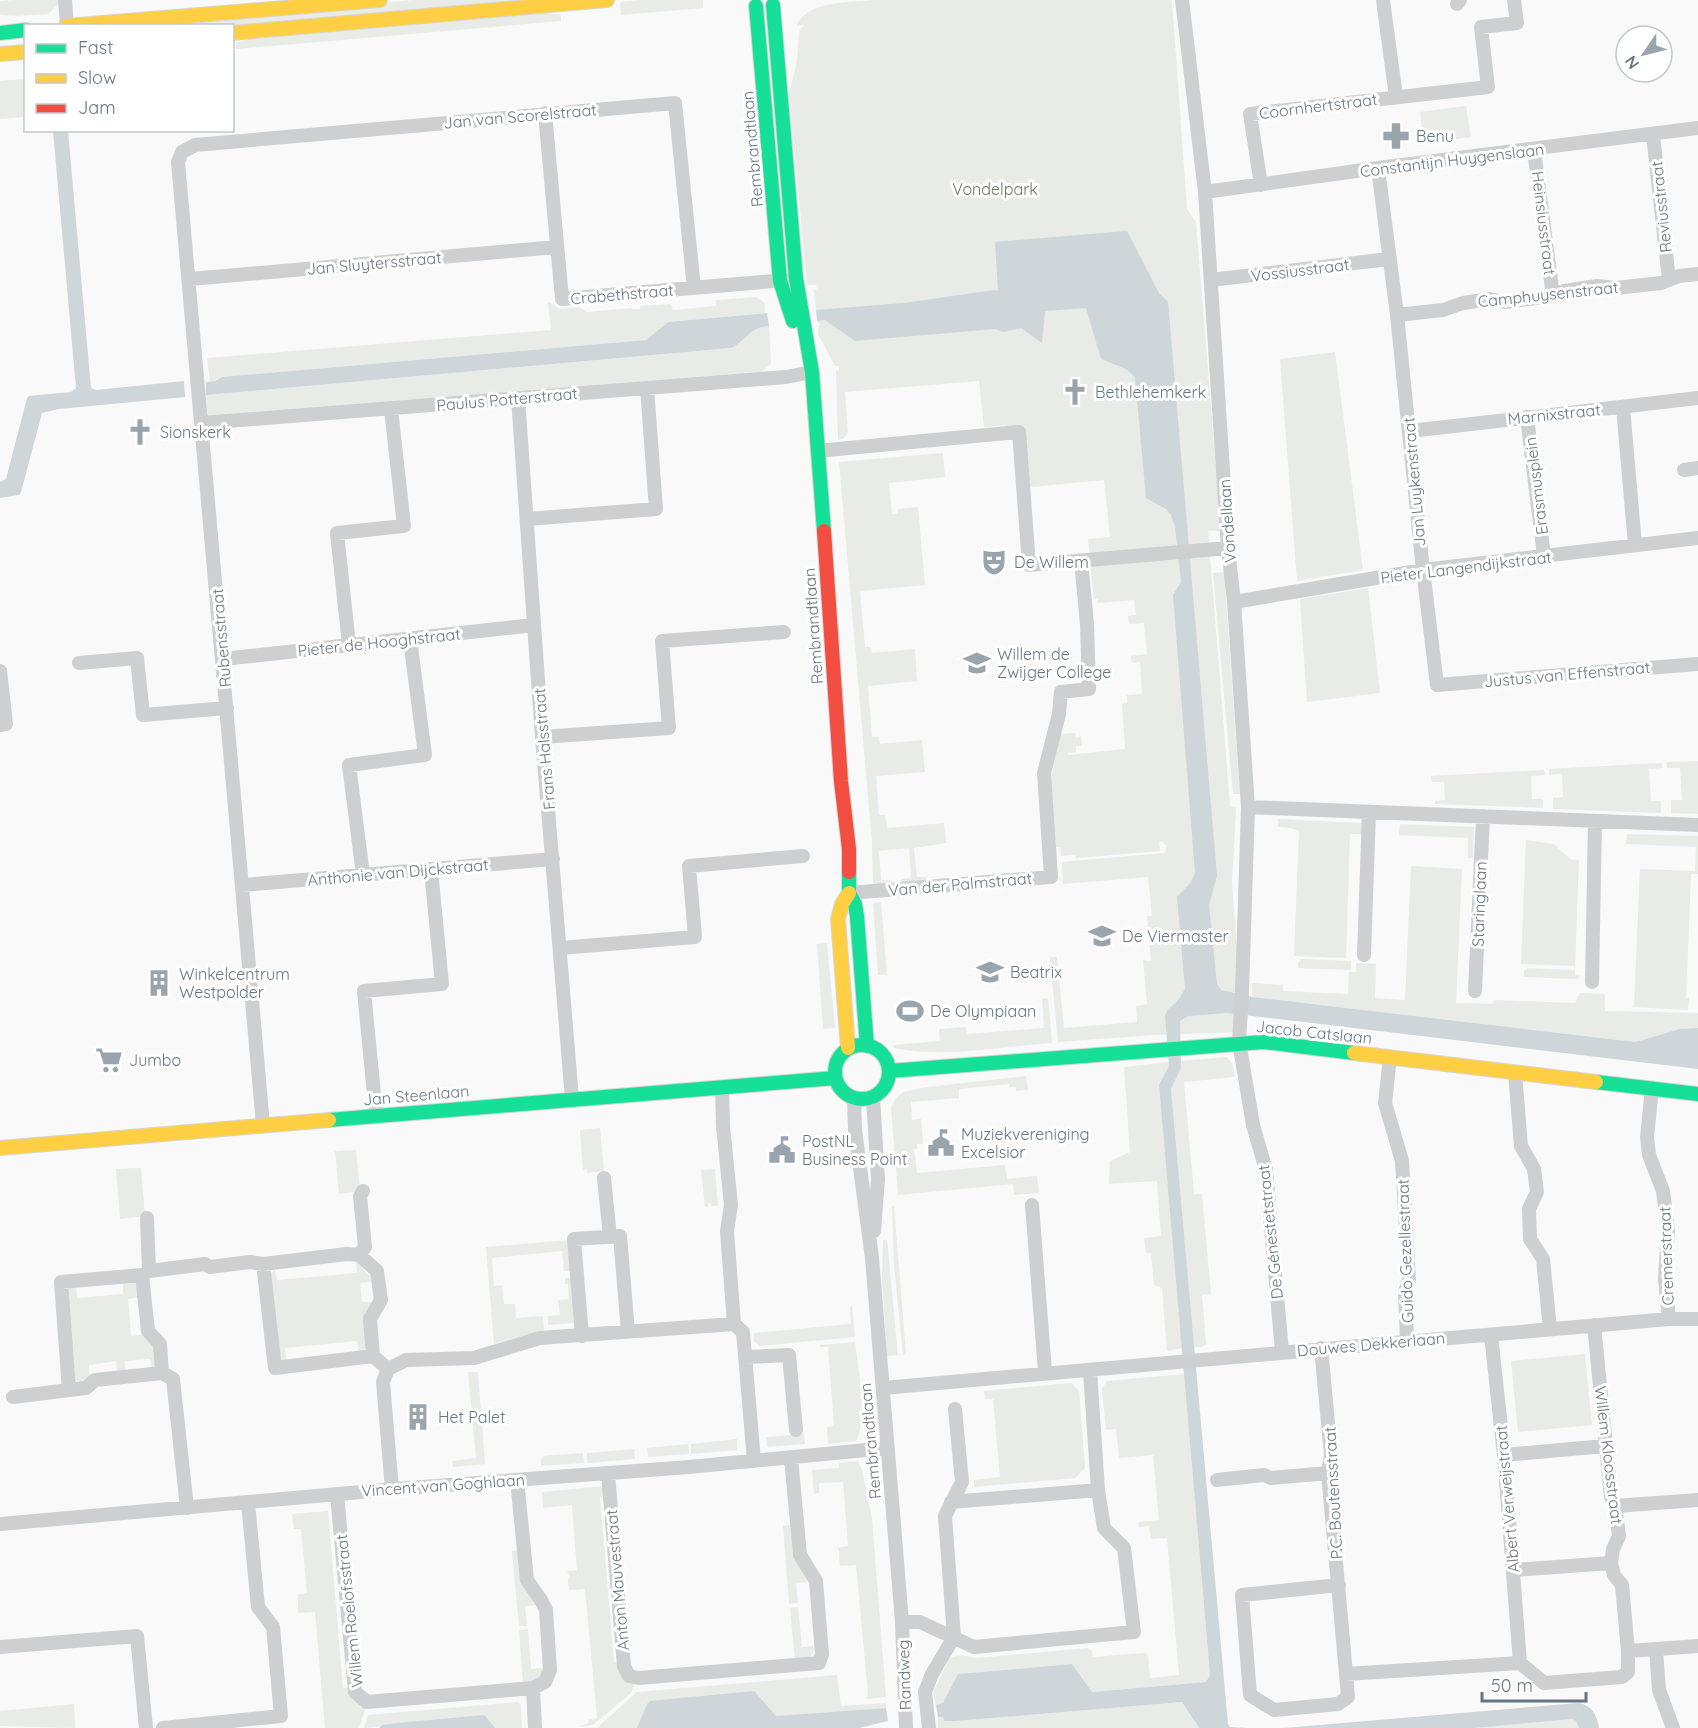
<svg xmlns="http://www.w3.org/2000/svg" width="1698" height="1728" viewBox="0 0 1698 1728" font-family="Quicksand,sans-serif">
  <rect width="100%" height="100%" fill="#f9f9f9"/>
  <path fill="#e8ebe6" d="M14,0H58V4L48,14L17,16L0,15V1Z
    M413,0H571L232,26H117Z
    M640,0H703V8L621,15L620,2Z
    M872,0H1172L1187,209L1196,222L1221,531H1208L1230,806L1236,807L1232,883L1243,1032L1155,1035L1058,1042L1050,957H1057L1064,1028L1137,1022L1136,1006L1147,1004L1143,960L1151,961L1147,916H1152L1148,877L1063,884L1062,862L1165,853L1167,846L1162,841L1159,842L1160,851L1076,858L1075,855L1061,856L1060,847H1056L1050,784L1060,734L1075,733L1076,737L1081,736L1082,746H1076V752L1068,753V755L1125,749L1122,704L1127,703V695L1142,694L1140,662L1132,663L1131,656L1147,654L1144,623L1129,624L1128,616L1136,615L1134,600L1098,603L1097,599H1094L1088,539L1110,537L1104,480L1022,488L1014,431H1006L1005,425L984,427L979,381L845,392L848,433L844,438L838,440L836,371L839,370V366H835L818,334L819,310H816L814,290L817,289L816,285H807L789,93L797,62L799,32L804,25L796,26C808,0 848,3 872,0Z
    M532,11L561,15V21L236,49V43L261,35Z
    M25,79V117L0,119V81Z
    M1466,106L1471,137L1424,144L1420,112Z
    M757,297L765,303V313L668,322L646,340L222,377L210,382L207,358L551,330L548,302L560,309L579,307L587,312L632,308V309H640V306L671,304L673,310L716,306V300Z
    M769,326L771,364L760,373L208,422L206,395L731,348C748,340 747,328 769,326Z
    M1335,352L1363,570L1297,581L1280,359Z
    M943,453L945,477L889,483L892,514H898V509L918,507L925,585L860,591L865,647H871L872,653L915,649L917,681L868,686L872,737H879L880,744L922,740L925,772L876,776L879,815H885L887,828L944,823L946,843L914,848L917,877H926V881L902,884V879L911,878L909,848L879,851L881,880H891V883L876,886L873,883L872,842L839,462Z
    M1224,572L1240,794H1233L1213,573Z
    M1368,588L1380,693L1307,702L1300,599Z
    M1698,761V814L1671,813V800H1682L1680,768H1667L1666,762Z
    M1662,763V768L1649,769L1651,801H1661V813L1553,809V798L1563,797L1562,774L1549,775V769Z
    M1544,770L1545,775L1531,776L1532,799H1543V808L1435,804V801L1445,800L1444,782H1432L1431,776Z
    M1278,819L1362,823V834H1350L1346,958L1294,956L1299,831L1291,828L1278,827Z
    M1400,824L1474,827L1473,858H1468V838L1399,835Z
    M1627,834L1698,836V874H1691L1686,998H1689L1688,1010L1631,1007L1634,1005L1640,869L1695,871L1696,847L1626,844Z
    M1526,840L1554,844L1570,859L1579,860L1575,966L1521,964Z
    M1411,866L1462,869L1456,1003L1493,1004L1494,1000L1575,1003L1580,993L1605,994V1011L1698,1013V1028L1679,1029L1636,1042L1252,997V983L1283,985V991L1348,994L1349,972H1356V963L1376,964L1375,998L1405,1000Z
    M881,902L887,975H878L873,903Z
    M827,943L835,1028L823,1029L817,944Z
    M1301,959L1351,961V970L1298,968V962Z
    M1528,968L1575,970V975L1580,976L1577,979L1524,977V971Z
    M1048,998L1052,1043C1000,1047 946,1058 894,1048V1045L940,1041L939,1029L966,1027L967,1034L1044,1028L1042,999Z
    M1226,1057L1232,1063L1235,1077L1184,1082L1194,1194H1202L1211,1294L1202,1295L1206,1344L1202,1347H1194L1171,1089L1181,1068V1061Z
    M1169,1062V1066L1159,1085L1182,1348L1167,1351L1162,1288L1154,1285L1151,1253H1146L1144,1238L1161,1236L1157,1181L1109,1184L1110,1161L1130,1152L1124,1067Z
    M1026,1076L1028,1090L1016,1091V1087H1009V1084L959,1089V1098L911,1102L912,1120L921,1119L923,1144H917V1149H914L917,1173L1005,1165L1007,1179L1037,1176L1039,1193L1014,1195L1013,1184L898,1195L891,1107L896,1098L903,1092L927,1087Z
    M600,1128L604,1171L587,1173V1169L583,1170L580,1130Z
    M356,1150L360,1191L339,1194L335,1151Z
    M141,1168L145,1216L120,1219L116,1169Z
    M715,1169L718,1206H711V1203H708V1207H705L701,1170Z
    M892,1206H894L906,1354L903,1355L894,1265Z
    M569,1240L572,1271H564L562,1251L492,1258L494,1286L502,1285L504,1304H515L516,1318L543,1316L544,1330L494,1344L486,1247Z
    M883,1240H887L898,1355L887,1356L882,1281Z
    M356,1262L371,1277V1282L360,1283L362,1302H373L367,1345L363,1351H359L357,1341L285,1348L287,1362H283L276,1356L269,1275L275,1270L277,1280L357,1273Z
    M565,1278H572L576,1323L548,1325V1316L560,1315L558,1300L569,1299L568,1284H565Z
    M134,1282L138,1285L139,1297L128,1299L131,1336L142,1335L154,1345L156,1369H152L150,1359L125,1361V1372H117L116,1361L89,1365L90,1378L87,1382H78L72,1376L65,1292L69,1287H76L77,1298L123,1294V1283Z
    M852,1306L855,1337L760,1346L754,1341V1333L851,1324L850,1307Z
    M855,1342C858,1369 868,1418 856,1441L828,1444L827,1427L834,1426L828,1347H820V1345Z
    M1585,1354L1592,1425L1518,1432L1511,1361Z
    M468,1372H478L485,1464L453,1467L452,1461L476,1458Z
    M1184,1374L1210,1675L1206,1682L1092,1692L1072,1664L958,1674L943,1704L936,1705L933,1692L950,1658L960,1655L976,1658L1088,1648L1092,1651L1093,1657L1145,1653L1148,1656L1150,1678L1179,1675L1167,1538L1151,1539L1149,1526L1139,1527L1138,1522L1159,1520L1153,1455L1119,1458L1116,1429L1106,1430L1102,1389L1107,1381Z
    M1071,1383L1079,1391L1085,1468L1075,1478L974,1487V1480L1000,1477L993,1399H985L984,1391Z
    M804,1434L805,1444L767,1447L766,1437Z
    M737,1439V1450L691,1454V1444Z
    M688,1444L689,1454L648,1457L647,1448Z
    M634,1449L635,1459L587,1463V1453Z
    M583,1453L584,1463L541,1466V1460L543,1456Z
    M858,1461L862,1470L872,1518L886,1697L866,1699L868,1694L856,1565L840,1566L839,1555H840L838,1548L848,1546L843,1482L819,1483V1493L814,1494L812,1470L839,1468V1463Z
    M604,1486V1496L600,1497L614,1662H619L635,1683L631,1693L593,1725L578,1727L589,1723L588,1719L594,1720L597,1718L585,1589L569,1590L568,1579L570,1578L567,1571L577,1570L572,1505L543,1508L542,1492Z
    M328,1511L343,1688H348L353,1700L366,1707L359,1728H325L315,1612L298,1613V1596L296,1595L307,1593L301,1529H294L292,1514Z
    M790,1525L793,1555L808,1582L796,1583L798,1603L789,1604L783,1526Z
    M519,1550L537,1605L525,1606L527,1626H519L512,1551Z
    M798,1607L802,1647L814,1646L813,1653L808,1659L795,1661L790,1608Z
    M528,1629L531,1669L543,1668C543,1681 534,1682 523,1683L519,1630Z
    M837,1675L841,1706L886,1703V1708L777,1716L647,1704L637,1728H597L637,1692Z
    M518,1702L521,1705L522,1728H495L486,1716L364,1728L368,1715Z
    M1182,1702L1199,1728H938V1717L943,1716L944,1721H956Z
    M74,1704L75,1728L0,1726V1711Z
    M1572,1719L1576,1721L1579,1728H1475Z"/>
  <path fill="#ced6d9" d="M53,131H68L91,388L96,390L184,381L185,397L59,409L42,413L21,492L19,495L0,498V482L6,479L27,398L29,396L71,392L76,388Z
    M1127,231L1159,293L1168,302L1217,876L1209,905L1217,984L1221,990L1252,997L1636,1042L1679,1029L1698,1028V1069L1227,1013L1188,1016L1180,1021L1181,1068L1171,1089L1228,1724L1230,1727L1247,1728H1199L1182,1702L956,1721H944L943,1717H938L936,1705L943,1703L958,1674L1072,1664L1092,1692L1206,1682L1210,1675L1159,1085L1169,1066L1165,1016L1168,1009L1176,1003L1185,989L1177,897L1191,882L1195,873L1173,595L1181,582L1175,527L1171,515L1166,509L1146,498L1135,377L1126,369L1101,359L1086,308L1045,311L1042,343L1021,328L1003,332L995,329L855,341L825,320L817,321L816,310L904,303L994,290L998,291L995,242Z
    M767,313L769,326C747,328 748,340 731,348L206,395V382L215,381L222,377L646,340L668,322Z
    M754,1691L776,1716L886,1708L888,1721L859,1728H637L647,1704L650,1701Z
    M1578,1703C1592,1705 1597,1715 1599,1728H1579L1576,1721L1572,1719L1475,1728H1284Z
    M485,1715L495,1728H379L382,1725L397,1723Z"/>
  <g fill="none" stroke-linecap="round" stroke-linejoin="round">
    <defs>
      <path id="fast" d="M773,5L796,278L812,372L824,531
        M756,6L780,281L793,321
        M0,33L26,30
        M849,872V893L855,904L857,916L867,1046
        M835 1072a27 27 0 1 1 54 0a27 27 0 1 1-54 0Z
        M889,1071L1264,1042L1354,1053
        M1596,1082L1698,1094
        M329,1120L835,1078"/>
      <path id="slow" d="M66,26L380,0
        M232,33L607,0
        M0,54L26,52
        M848,1048L838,919L842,904L849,893
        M1354,1053L1596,1082
        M0,1148L329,1120"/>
      <path id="jam" d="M824,531L841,781L849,849V872"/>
    </defs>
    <use href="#fast" stroke="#d5d6d7" stroke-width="16"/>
    <use href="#slow" stroke="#d5d6d7" stroke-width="16"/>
    <use href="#jam" stroke="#d5d6d7" stroke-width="16"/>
    <path stroke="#cecfd0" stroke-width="14" d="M65,0L67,26
      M1182,0L1205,192L1228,548L1234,602L1248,807L1242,992L1239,1042L1253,1125L1266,1170L1282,1352
      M1383,0L1396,97
      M1457,4L1460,0
      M545,113L562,299L786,280
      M1653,135L1669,280
      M1534,150L1553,296
      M1378,168L1397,315L1423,570L1437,685L1698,664
      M1261,185L1250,114L1488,87L1481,27L1517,23L1514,0
      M1205,192L1378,168L1698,128
      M190,279L557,247
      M1211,280L1389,259
      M1397,315L1443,310L1463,303L1490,299L1504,302L1553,296L1564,291L1597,286L1616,288L1661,283L1679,276L1698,274
      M518,398L542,737L572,1099
      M1623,407L1635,545
      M1527,417L1544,556
      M202,423L786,377L812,372
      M1410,431L1698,398
      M817,451L1019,432L1029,565L1228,548
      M1684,470L1698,468
      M527,519L656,509L647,388
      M1234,602L1423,570L1698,538
      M349,645L337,533L404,526L391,409
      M223,659L534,625
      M79,663L137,658L143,715L227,708
      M0,671L6,724L0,725
      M542,737L669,728L662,641L784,632
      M1248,807L1698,825
      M363,875L349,765L425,755L410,639
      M243,885L553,859
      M849,893L1051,877L1044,773L1059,714L1061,692L1089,689L1087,624L1081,561
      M560,948L695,937L689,866L803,856
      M1364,955L1369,812
      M1592,982L1595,821
      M1475,991L1483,816
      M1390,1057L1385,1103L1402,1161L1409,1280L1405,1292L1407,1341
      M1515,1073L1521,1146L1534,1169L1537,1192L1529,1209L1530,1239L1543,1259L1550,1329
      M722,1087L723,1126L731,1205L727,1231L734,1324L743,1332L754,1461
      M1652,1088L1647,1137L1649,1155L1663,1191L1668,1230L1665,1280L1669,1319
      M873,1097L878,1179L874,1231
      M854,1099L855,1130L872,1258L902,1622L906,1728
      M376,1115L364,991L442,984L431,870
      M263,1125L178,162L182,152L195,145L675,103L694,288
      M604,1178L610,1237
      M1032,1205L1045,1372
      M147,1218L149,1271
      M359,1255L365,1247L360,1196L363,1191
      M263,1264L275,1368L373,1356
      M142,1275L149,1271L205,1264L210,1267L250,1262L263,1264L347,1254L359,1255L377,1271L381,1300L370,1319L373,1356L388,1369
      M1594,1325L1611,1497L1615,1506L1619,1536L1613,1549L1611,1563L1614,1575L1622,1585L1628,1651
      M1491,1335L1504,1455L1520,1663
      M582,1336L574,1239L620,1236L628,1332
      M1321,1348L1331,1455L1328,1473L1346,1674
      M746,1357L789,1355L796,1430
      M162,1373L95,1380L86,1388L69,1390L61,1282L142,1275L148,1331L160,1344L162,1373L173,1379L187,1508
      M883,1388C1145,1364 1407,1342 1669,1319H1698
      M13,1397L69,1390
      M1504,1455L1605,1446
      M608,1473L624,1666L629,1676L639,1678L819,1663L822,1654L816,1581L800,1555L791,1458
      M1217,1480L1264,1475L1271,1478L1328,1473
      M392,1489L383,1382L388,1369L406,1360L474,1358L540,1338L734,1324
      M337,1494L355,1692L367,1702L533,1688L545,1682L550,1670L546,1610L541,1600L527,1580L517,1480
      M951,1502L1098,1490
      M1615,1506L1698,1500
      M0,1524L395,1489L689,1467L887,1448
      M1513,1570L1611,1563
      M1339,1585L1242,1595L1250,1695L1274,1710L1338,1704L1348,1697L1346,1674L1520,1663L1544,1683L1622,1677L1628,1672V1651L1698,1646
      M902,1622H920L974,1647L1134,1632L1124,1548L1104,1528L1098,1490L1090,1371
      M0,1647L137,1636L146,1728
      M1656,1650L1659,1690L1673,1728
      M533,1688L535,1728
      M163,1728L281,1716L273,1627L258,1607L248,1503
      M929,1728L925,1692L932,1674L954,1637L945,1516L962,1482L955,1409"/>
    <use href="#fast" stroke="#16e098" stroke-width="14"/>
    <use href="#slow" stroke="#ffcf43" stroke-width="14"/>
    <use href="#jam" stroke="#f24e42" stroke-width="14"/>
  </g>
  <defs>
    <symbol id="pharmacy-bare" viewBox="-9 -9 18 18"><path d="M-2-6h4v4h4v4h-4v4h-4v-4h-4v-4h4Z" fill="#99a4ac" stroke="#fff" stroke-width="2.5" paint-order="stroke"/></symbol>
    <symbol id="church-bare" viewBox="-9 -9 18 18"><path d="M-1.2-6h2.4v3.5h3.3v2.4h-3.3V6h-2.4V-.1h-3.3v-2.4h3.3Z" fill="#99a4ac" stroke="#fff" stroke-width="2.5" paint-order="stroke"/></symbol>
    <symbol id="theatre-bare" viewBox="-9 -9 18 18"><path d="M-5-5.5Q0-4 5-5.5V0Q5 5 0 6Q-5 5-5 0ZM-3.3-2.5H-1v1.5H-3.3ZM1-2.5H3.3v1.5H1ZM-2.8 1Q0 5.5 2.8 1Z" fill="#99a4ac" stroke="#fff" stroke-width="2.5" paint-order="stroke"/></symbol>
    <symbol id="school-bare" viewBox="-9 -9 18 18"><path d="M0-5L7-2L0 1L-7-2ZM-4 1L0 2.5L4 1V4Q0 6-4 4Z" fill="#99a4ac" stroke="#fff" stroke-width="2.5" paint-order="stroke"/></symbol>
    <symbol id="building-bare" viewBox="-9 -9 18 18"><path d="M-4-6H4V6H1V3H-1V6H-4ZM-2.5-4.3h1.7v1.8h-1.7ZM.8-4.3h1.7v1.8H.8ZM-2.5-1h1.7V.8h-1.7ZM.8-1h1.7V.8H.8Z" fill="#99a4ac" stroke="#fff" stroke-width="2.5" paint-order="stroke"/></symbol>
    <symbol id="stadium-bare" viewBox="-9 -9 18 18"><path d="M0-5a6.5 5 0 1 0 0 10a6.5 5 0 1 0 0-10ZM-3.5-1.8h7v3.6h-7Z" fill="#99a4ac" stroke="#fff" stroke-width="2.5" paint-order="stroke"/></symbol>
    <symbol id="supermarket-bare" viewBox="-9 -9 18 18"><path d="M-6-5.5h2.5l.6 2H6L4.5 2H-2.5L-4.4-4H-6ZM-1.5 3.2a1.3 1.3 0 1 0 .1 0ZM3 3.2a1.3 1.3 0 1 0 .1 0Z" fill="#99a4ac" stroke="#fff" stroke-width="2.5" paint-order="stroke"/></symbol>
    <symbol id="civic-bare" viewBox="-9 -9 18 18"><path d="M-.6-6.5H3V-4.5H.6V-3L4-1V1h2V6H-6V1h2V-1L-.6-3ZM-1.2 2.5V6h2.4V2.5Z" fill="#99a4ac" stroke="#fff" stroke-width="2.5" paint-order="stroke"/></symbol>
  </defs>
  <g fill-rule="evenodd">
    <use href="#pharmacy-bare" x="1377" y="117" width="38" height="38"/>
    <use href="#church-bare" x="1056" y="373" width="38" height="38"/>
    <use href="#church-bare" x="121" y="413" width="38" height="38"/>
    <use href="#theatre-bare" x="975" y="543" width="38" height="38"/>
    <use href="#school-bare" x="958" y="644" width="38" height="38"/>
    <use href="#school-bare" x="1083" y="917" width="38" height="38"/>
    <use href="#school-bare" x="971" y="953" width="38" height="38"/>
    <use href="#building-bare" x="140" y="964" width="38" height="38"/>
    <use href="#stadium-bare" x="891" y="992" width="38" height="38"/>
    <use href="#supermarket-bare" x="90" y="1041" width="38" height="38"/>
    <use href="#civic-bare" x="922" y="1124" width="38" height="38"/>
    <use href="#civic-bare" x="763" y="1131" width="38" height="38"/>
    <use href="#building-bare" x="399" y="1398" width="38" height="38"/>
  </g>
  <g text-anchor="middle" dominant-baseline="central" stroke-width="6" stroke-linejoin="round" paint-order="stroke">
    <g font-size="16" fill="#657683" stroke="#fff">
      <text transform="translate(1318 106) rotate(-7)">Coornhertstraat</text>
      <text transform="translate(520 116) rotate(-5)">Jan van Scorelstraat</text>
      <text transform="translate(752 149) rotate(-95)">Rembrandtlaan</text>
      <text transform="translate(1452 160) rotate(-7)">Constantijn Huygenslaan</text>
      <text transform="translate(1661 207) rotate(-96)">Reviusstraat</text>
      <text transform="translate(1544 223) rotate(83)">Heinsiusstraat</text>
      <text transform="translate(374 263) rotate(-5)">Jan Sluytersstraat</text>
      <text transform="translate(1300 270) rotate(-7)">Vossiusstraat</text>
      <text transform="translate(622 294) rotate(-5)">Crabethstraat</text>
      <text transform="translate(1548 294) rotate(-6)">Camphuysenstraat</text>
      <text transform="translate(507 399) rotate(-5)">Paulus Potterstraat</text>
      <text transform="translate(1554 414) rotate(-6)">Marnixstraat</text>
      <text transform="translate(1414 482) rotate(-95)">Jan Luykenstraat</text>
      <text transform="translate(1536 486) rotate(-97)">Erasmusplein</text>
      <text transform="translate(1227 521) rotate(-94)">Vondellaan</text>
      <text transform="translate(1466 567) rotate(-7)">Pieter Langendijkstraat</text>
      <text transform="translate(813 626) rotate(-94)">Rembrandtlaan</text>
      <text transform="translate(221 638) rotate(-95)">Rubensstraat</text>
      <text transform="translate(379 642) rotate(-6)">Pieter de Hooghstraat</text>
      <text transform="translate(1567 674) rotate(-5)">Justus van Effenstraat</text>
      <text transform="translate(544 749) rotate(-95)">Frans Halsstraat</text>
      <text transform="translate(398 872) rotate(-5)">Anthonie van Dijckstraat</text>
      <text transform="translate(960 884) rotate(-5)">Van der Palmstraat</text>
      <text transform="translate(1479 904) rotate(-88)">Staringlaan</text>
      <text transform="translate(1314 1032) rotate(6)">Jacob Catslaan</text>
      <text transform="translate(416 1095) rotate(-5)">Jan Steenlaan</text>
      <text transform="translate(1270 1232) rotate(-96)">De Génestetstraat</text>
      <text transform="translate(1405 1251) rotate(-92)">Guido Gezellestraat</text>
      <text transform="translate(1666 1256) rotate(-92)">Cremerstraat</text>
      <text transform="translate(1371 1344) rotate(-5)">Douwes Dekkerlaan</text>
      <text transform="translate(870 1441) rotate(-95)">Rembrandtlaan</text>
      <text transform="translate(1609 1455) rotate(83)">Willem Kloosstraat</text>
      <text transform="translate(443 1485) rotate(-4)">Vincent van Goghlaan</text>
      <text transform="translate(1333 1493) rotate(-93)">P.C. Boutensstraat</text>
      <text transform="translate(1507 1499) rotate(-95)">Albert Verweijstraat</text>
      <text transform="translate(617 1580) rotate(-95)">Anton Mauvestraat</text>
      <text transform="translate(349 1611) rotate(-96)">Willem Roelofsstraat</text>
      <text transform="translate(904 1675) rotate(-92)">Randweg</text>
    </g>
    <g font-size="16" fill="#657683" stroke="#fff" text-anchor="start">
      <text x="1416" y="136">Benu</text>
      <text x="1095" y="392">Bethlehemkerk</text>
      <text x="160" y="432">Sionskerk</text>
      <text x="1014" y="562">De Willem</text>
      <text x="997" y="654">Willem de<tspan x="997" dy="18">Zwijger College</tspan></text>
      <text x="1122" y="936">De Viermaster</text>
      <text x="1010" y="972">Beatrix</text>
      <text x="179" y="974">Winkelcentrum<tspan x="179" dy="18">Westpolder</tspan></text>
      <text x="930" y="1011">De Olympiaan</text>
      <text x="129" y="1060">Jumbo</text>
      <text x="961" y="1134">Muziekvereniging<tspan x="961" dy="18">Excelsior</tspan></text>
      <text x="802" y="1141">PostNL<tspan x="802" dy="18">Business Point</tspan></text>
      <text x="438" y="1417">Het Palet</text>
    </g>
    <g font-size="16" fill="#687a64" stroke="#fff">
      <text x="995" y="189">Vondelpark</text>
    </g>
  </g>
  <rect x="24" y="24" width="210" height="108" fill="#ffffff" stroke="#c1c8cd" stroke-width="1.5"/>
  <rect x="36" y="44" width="30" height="9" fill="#16e098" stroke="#c1c8cd" stroke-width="1.5"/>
  <text x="78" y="54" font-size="18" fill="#657683">Fast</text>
  <rect x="36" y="74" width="30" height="9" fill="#ffcf43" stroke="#c1c8cd" stroke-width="1.5"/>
  <text x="78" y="84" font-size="18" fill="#657683">Slow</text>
  <rect x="36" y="104" width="30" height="9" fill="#f24e42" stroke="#c1c8cd" stroke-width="1.5"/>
  <text x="78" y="114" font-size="18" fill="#657683">Jam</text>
  <g transform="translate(1644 54) rotate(235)"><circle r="28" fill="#ffffff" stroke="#c1c8cd" stroke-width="1.5"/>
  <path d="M0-4.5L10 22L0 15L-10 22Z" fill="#99a4ac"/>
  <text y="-9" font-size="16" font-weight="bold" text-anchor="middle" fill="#657683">N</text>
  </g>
  <path d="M1482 1692v9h104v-9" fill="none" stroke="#657683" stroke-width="3"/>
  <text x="1491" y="1692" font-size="18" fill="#657683" stroke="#ffffff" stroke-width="4.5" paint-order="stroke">50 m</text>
</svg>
